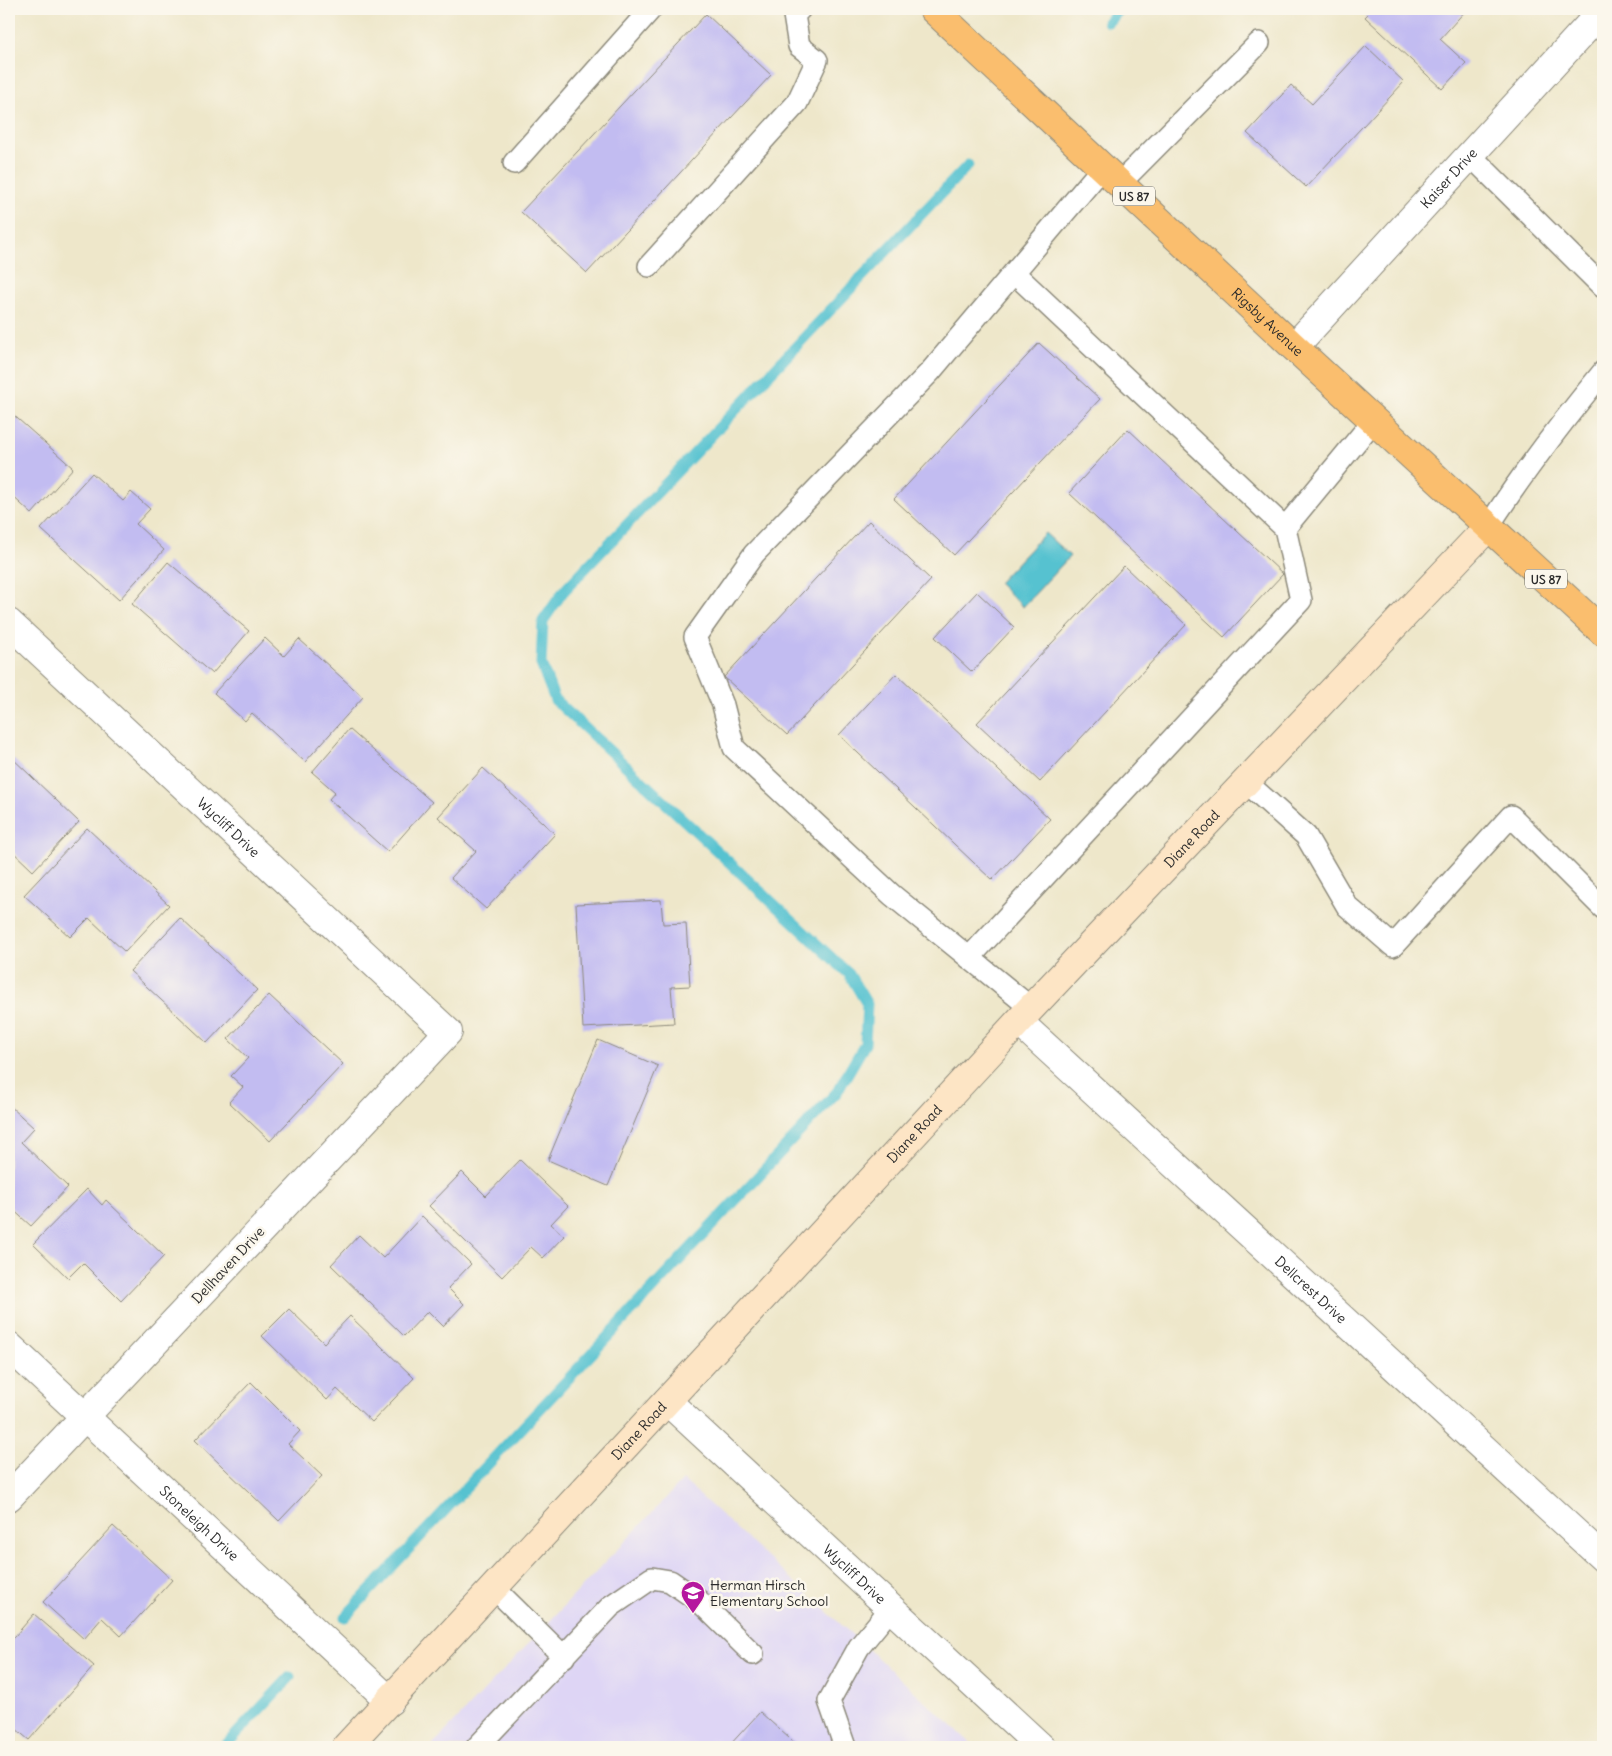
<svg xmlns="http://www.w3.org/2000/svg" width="1612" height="1756" viewBox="0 0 1612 1756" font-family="Delius,sans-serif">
  <rect width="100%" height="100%" fill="#fbf7ec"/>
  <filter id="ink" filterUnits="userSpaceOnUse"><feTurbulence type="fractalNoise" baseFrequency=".02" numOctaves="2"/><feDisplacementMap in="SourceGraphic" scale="10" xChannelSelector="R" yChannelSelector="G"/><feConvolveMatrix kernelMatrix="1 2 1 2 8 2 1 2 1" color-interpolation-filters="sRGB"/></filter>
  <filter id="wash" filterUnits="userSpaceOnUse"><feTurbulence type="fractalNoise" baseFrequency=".0096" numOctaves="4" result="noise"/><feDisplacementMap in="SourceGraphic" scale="20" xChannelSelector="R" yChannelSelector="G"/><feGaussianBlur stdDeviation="1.12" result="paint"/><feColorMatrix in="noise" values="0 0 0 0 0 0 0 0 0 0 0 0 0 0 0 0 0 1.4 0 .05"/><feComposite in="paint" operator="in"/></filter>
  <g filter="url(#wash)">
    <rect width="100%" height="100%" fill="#eee7ca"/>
    <path fill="#ded5f5" d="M683,1480L975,1747H431Z"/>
    <path fill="#56c2d0" stroke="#40767e" d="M1045,533L1070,556L1023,607L998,583Z"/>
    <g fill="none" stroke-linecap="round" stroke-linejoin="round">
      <path stroke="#56c2d0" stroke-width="11" d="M1108,22L1120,9
        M345,1617L837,1092L865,1044L867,1004L849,974L555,700L541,664L543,621L563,592L968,165
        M224,1747L290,1677"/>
    </g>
    <g id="blocks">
      <path fill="#c2bcf1" d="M1373,9H1467L1440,39L1466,63L1442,89L1365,17Z
        M706,14L771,75L587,273L521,212Z
        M1366,46L1404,82L1306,187L1247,133L1291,85L1312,104Z
        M1039,343L1100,399L954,555L894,499Z
        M9,411L73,468L32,514L9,493Z
        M1128,429L1283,574L1224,637L1069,493Z
        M92,473L123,501L131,492L150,509L136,524L164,550L119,600L41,529Z
        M869,521L931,580L787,735L724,677Z
        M168,562L249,631L212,674L132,604Z
        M1124,566L1186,625L1040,782L977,723Z
        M977,592L1014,627L972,672L935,637Z
        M265,638L284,656L299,639L363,697L305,762L252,713L245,721L214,693Z
        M896,674L1050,819L992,880L839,735Z
        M349,729L432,802L388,852L329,799L335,792L312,772Z
        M9,755L79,822L33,871L9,848Z
        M483,768L555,834L486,909L451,878L476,851L438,817Z
        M87,828L169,905L125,952L89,918L70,937L24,895Z
        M661,900L663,924L686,923L690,986L671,987L674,1023L583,1028L576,904Z
        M180,918L257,990L207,1043L130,971Z
        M269,995L343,1064L270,1141L229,1102L243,1087L231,1076L248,1058L228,1039Z
        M598,1040L658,1066L608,1186L548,1160Z
        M9,1105L34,1128L21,1142L68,1187L31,1226L9,1206Z
        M520,1160L568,1206L551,1224L564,1236L543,1258L531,1247L502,1277L429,1206L462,1172L486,1196Z
        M87,1189L102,1205L106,1200L164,1256L121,1301L83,1263L68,1278L33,1244Z
        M422,1216L471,1264L448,1288L464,1304L443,1326L428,1311L404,1336L331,1265L359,1235L383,1258Z
        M289,1309L324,1343L350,1316L414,1378L372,1422L337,1389L327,1400L262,1336Z
        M251,1382L300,1431L288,1444L322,1476L279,1521L195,1440Z
        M113,1526L172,1580L121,1636L102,1618L84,1639L43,1602Z
        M34,1614L94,1666L29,1740L9,1723V1643Z
        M760,1712L799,1747H728Z"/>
    </g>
  </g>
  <g filter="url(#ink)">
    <use href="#blocks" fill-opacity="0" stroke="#8c897a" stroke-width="1"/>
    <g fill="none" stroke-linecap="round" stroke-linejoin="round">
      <defs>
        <path id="lane" d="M1470,155L1603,287
          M514,163L651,9
          M1120,183L1259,43
          M649,266L797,103L817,60L799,46L794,15L800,9
          M1014,273L1285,528
          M1488,527C1523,472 1562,422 1603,372
          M1246,782L1306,836L1347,906L1393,946L1511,816L1603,908
          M969,958L1301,600L1285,528L1374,420
          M1031,1008L892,895L734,748L723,705L695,637L754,554L930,372L1103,167
          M494,1588L564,1657
          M477,1747L611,1606L652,1578L670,1581L699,1601L753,1654
          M845,1747L829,1701L859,1647L891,1608"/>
        <g id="street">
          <path id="s1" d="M1294,347L1603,10"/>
          <path id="s2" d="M9,623L448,1032L9,1497"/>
          <path id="s3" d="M1019,1022L1603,1558"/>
          <path id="s4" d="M9,1346L390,1701"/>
          <path id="s5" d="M667,1401L1041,1747"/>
        </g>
        <g id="secondary">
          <path id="s6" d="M346,1747L1031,1008L1488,527"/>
        </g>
        <g id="primary">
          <path id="s7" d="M933,9L1294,347L1603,632"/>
        </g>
      </defs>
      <use href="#lane" stroke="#8c897a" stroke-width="24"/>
      <use href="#street" stroke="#8c897a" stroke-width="30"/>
      <use href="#secondary" stroke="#8c897a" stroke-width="30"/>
      <use href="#primary" stroke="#8c897a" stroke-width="30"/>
      <use href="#lane" stroke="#fff" stroke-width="21"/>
      <use href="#street" stroke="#fff" stroke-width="28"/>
      <use href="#secondary" stroke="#fde5c5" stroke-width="28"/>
      <use href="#primary" stroke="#fabe6e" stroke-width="28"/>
    </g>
  </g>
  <defs>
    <symbol id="school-pin" viewBox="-11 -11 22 30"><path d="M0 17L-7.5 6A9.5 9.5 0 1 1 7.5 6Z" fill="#b5179e" stroke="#fbf7ec"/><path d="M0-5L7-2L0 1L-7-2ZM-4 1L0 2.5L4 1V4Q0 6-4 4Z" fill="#fff"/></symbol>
  </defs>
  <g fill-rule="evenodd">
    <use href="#school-pin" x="679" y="1579" width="28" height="38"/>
  </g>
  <g text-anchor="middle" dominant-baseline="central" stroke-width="5" stroke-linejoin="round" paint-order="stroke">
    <g fill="#fbf7ec" stroke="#696865" stroke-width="1">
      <rect x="1113" y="186.5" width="42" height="19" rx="4"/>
      <rect x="1525" y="569.5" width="42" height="19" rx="4"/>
    </g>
    <g font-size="12" font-weight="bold" fill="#2b2b2b">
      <text x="1134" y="196">US 87</text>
      <text x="1546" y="579">US 87</text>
    </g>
    <g font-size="14" fill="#2b2b2b" stroke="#fbf7ec">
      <text stroke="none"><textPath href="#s1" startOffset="229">Kaiser Drive</textPath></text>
      <text stroke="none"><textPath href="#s7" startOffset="458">Rigsby Avenue</textPath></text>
      <text stroke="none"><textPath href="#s2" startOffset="300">Wycliff Drive</textPath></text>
      <text stroke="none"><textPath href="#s6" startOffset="1241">Diane Road</textPath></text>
      <text stroke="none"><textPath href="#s6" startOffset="836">Diane Road</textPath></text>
      <text transform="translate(228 1265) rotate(-47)">Dellhaven Drive</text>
      <text stroke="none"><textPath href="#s3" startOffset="396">Dellcrest Drive</textPath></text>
      <text stroke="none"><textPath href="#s6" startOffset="431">Diane Road</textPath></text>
      <text stroke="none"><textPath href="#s4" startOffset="260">Stoneleigh Drive</textPath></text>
      <text stroke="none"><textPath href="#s5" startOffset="255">Wycliff Drive</textPath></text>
    </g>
    <g font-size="14" fill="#2b2b2b" stroke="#fbf7ec" text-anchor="start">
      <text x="710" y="1585">Herman Hirsch<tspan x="710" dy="16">Elementary School</tspan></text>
    </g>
  </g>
  <rect width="1612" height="1756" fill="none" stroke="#fbf7ec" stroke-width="30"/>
</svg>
